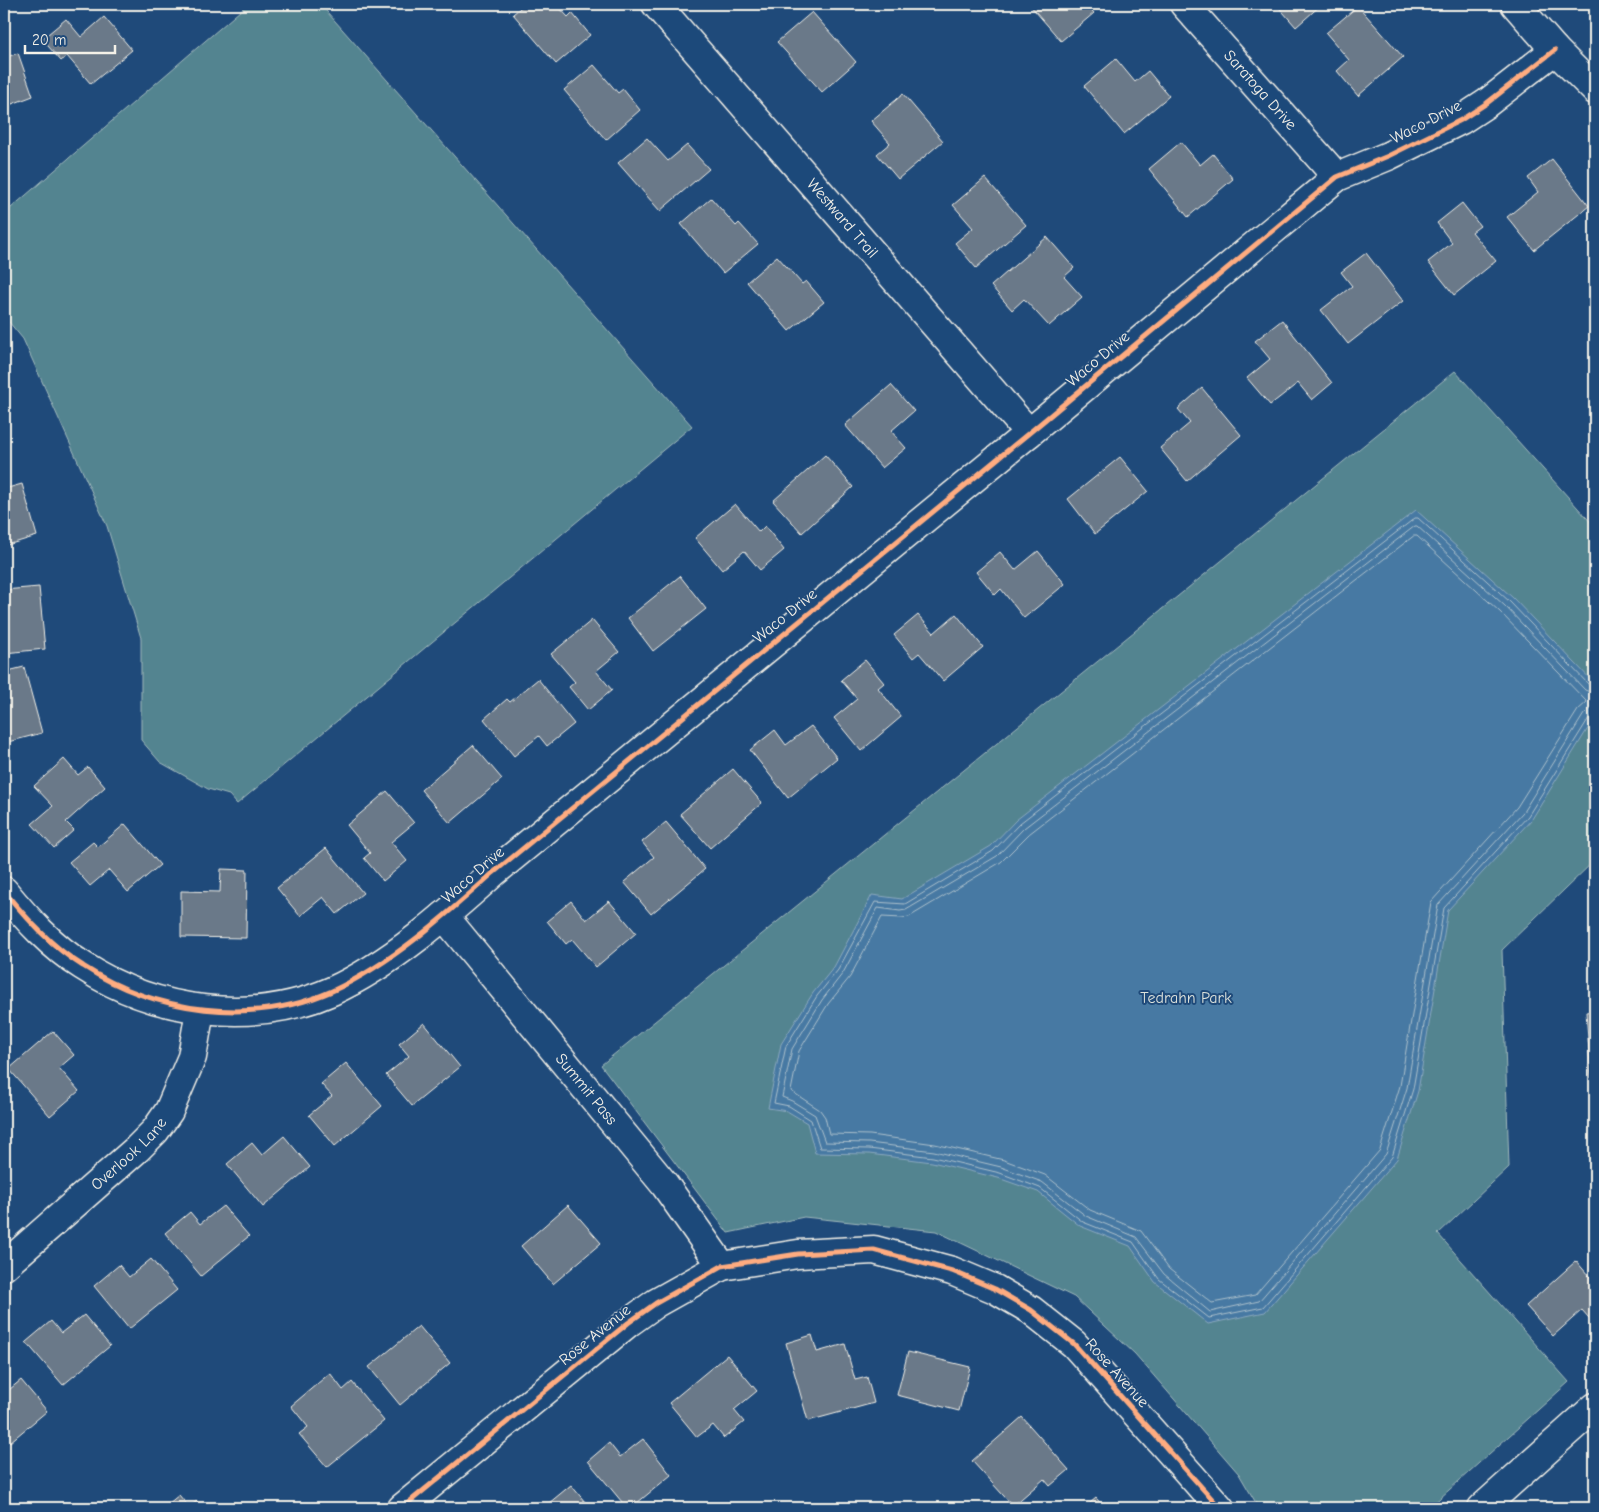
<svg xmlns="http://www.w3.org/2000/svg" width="1599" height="1512" viewBox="0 0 1599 1512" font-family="'Comic Neue',sans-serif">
  <rect width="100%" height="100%" fill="#1f4a7a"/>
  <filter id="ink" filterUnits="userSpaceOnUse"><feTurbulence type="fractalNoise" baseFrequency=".02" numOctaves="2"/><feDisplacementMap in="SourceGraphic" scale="10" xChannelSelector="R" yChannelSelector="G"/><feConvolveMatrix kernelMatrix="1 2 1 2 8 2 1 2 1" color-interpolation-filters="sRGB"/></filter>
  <g filter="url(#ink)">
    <path fill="#528490" stroke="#a3babc" d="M248,4H320L692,426L237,804L229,795L208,789L160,762L141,740V638L107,526L23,339L4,316V214Z
      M1455,371L1595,527V860L1502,950L1509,1167L1438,1234L1569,1382L1429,1508H1259L1239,1474L1135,1354L1074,1297L936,1231L804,1217L728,1233L601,1065Z"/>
    <path fill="#4679a3" stroke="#8ca9bf" d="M1416,510L1513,598L1595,684V717L1532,819L1448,910L1418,1091L1397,1159L1265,1312L1208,1324L1155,1282L1130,1246L1080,1226L1038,1192L998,1178L932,1162L869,1154L815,1153L807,1123L787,1111L768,1108L781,1044L813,993L834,967L872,895L902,899L991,846L1016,820Z"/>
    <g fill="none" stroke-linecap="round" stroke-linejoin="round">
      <path stroke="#aec1cc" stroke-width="1" d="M1414,536H1417L1500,612L1587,702L1578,710L1517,807L1431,902L1400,1086L1380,1150L1255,1295L1212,1303L1169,1269L1141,1231L1090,1210L1045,1175L1004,1160L935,1144L870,1135L829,1134L825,1117L820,1110L791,1091L799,1051L828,1004L850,977L882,917L902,918L909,917L1001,862L1029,834Z
        M1595,687L1589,685L1510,602L1418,518H1415L1020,823L993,851L905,904L875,902L838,970L817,996L786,1046L774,1103L789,1106L811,1120L820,1148L869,1149L933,1157L1000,1173L1040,1188L1083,1222L1133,1242L1159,1279L1209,1318L1263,1307L1392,1157L1413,1089L1444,908L1528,816L1589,718L1595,715
        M1595,693L1590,692L1585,690L1505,606L1417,526H1415L1024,828L997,856L906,910L900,911L878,908L843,973L822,1000L792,1049L782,1097L792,1101L815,1115L825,1142L869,1143L934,1151L1001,1167L1042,1182L1086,1216L1136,1237L1164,1274L1210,1312L1259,1301L1386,1154L1407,1088L1438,905L1523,812L1584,714L1588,710L1595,709"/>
    </g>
    <path fill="#6a7989" stroke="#f4f1e8" d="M525,4H556L568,17L572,13L590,35L556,64L513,14Z
      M1029,4H1086L1094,13L1061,41Z
      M1276,4H1322L1296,27Z
      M1358,6L1403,57L1358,96L1337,71L1349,60L1326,33Z
      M812,12L856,62L822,92L777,42Z
      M104,17L132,50L91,84L67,56L61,61L42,39L66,19L81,37Z
      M18,53L33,96L4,107V58Z
      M1116,59L1135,82L1148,71L1169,96L1124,134L1084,86Z
      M594,65L618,93L623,89L640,110L606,140L564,90Z
      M903,94L943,141L898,179L877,154L890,143L871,121Z
      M647,138L668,161L687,145L709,169L660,211L618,163Z
      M1181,142L1200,165L1213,154L1233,179L1188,217L1149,169Z
      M1552,159L1589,206L1534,250L1507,217L1538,192L1528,178Z
      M985,178L1026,225L976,268L955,243L973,228L953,205Z
      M711,198L736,226L739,223L758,244L723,273L681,224Z
      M1462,203L1480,226L1472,232L1496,261L1454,295L1428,262L1452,243L1437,223Z
      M1047,237L1074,268L1064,277L1082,297L1049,326L1024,299L1012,310L991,286Z
      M1366,253L1403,301L1348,344L1321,310L1352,286L1341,272Z
      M777,256L802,284L806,281L824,302L789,331L747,282Z
      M1282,320L1332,383L1312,400L1298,383L1270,405L1247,378L1270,359L1255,341Z
      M891,385L914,411L891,431L906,448L882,468L845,425Z
      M1202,388L1241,435L1187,481L1160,448L1190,423L1178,409Z
      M825,455L853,487L802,533L773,501Z
      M1120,457L1148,491L1095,534L1068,499Z
      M22,484L37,536L4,546V489Z
      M735,504L759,532L765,526L784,550L760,570L744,551L722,570L695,538Z
      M1038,551L1065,584L1024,618L1001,589L995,595L976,572L1000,552L1015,570Z
      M680,576L706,609L653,651L628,618Z
      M39,587L45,649L4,653V619H5L4,590Z
      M956,614L983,647L943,681L919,653L913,658L894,635L918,615L934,633Z
      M592,620L619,652L596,671L612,690L588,710L569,687L575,682L551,654Z
      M865,660L884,683L878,688L901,717L861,751L834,718L857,699L841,680Z
      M24,667L42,733L4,743V672Z
      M538,679L574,724L547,746L539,736L514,756L484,719L507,699L510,702Z
      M811,726L837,758L788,798L750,750L775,730L786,745Z
      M473,745L502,779L450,823L421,790Z
      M64,759L78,775L88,767L105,787L66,822L74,830L54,848L32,824L53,806L34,786Z
      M733,769L762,803L710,848L680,814Z
      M387,791L414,823L391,842L407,861L383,881L364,858L370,853L347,825Z
      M666,822L705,869L651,914L624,882L654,857L642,842Z
      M125,824L160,865L128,892L109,870L90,886L69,862L93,842L98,847Z
      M326,848L363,893L337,914L323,897L300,916L277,888Z
      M221,869L247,870L246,938L181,937V891L220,892Z
      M571,901L586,920L609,901L636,933L596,967L572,939L566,944L547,921Z
      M1595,1011V1077L1591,1078L1586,1012Z
      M424,1023L460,1067L412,1106L386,1075L409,1056L399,1044Z
      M53,1031L74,1055L59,1068L79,1091L50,1116L9,1069Z
      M346,1063L382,1106L335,1146L309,1115L332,1096L321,1084Z
      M284,1136L310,1167L263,1207L227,1164L252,1143L262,1155Z
      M568,1205L601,1243L553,1284L521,1246Z
      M223,1206L249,1236L201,1276L165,1233L190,1212L200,1224Z
      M151,1259L177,1290L129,1329L94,1286L119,1265L129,1277Z
      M1576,1261L1595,1283V1313L1589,1318L1582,1310L1553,1336L1526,1306Z
      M84,1315L110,1346L63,1385L26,1342L51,1321L61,1333Z
      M419,1326L450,1363L400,1405L369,1367Z
      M812,1335L817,1352L845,1344L855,1380L867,1377L874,1403L808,1421L786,1343Z
      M908,1352L970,1367L959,1411L897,1395Z
      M727,1355L757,1391L734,1410L744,1422L724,1438L713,1425L697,1437L669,1403Z
      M330,1373L343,1390L352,1382L384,1421L327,1467L299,1434L308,1427L291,1406Z
      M21,1380L47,1411L4,1447V1394Z
      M1022,1417L1069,1470L1050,1486L1044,1479L1013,1506L972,1461Z
      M643,1439L671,1475L631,1508H627L588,1461L609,1443L620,1457Z
      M571,1485L590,1508H543Z
      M179,1495L189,1507L197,1501L203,1508H163Z
      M1096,1498L1105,1508H1084Z"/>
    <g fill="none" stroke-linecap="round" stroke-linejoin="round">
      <defs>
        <g id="minor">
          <path id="s1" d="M656,4L1029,433"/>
          <path id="s2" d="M1184,4L1337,177"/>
          <path d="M1515,4L1555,50L1595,90"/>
          <path d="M4,891C27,919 52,947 83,966C155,1013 253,1026 332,991C391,964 445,916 493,873L1029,433L1337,177L1388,156L1461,120L1487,103L1555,50"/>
          <path id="s3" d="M444,916L665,1185L722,1266"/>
          <path id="s4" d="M4,1266L137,1149L155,1131L169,1111L192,1057L200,1010"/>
          <path d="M402,1508L628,1323L656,1303L722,1266L798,1254L874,1250L952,1271L995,1289L1031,1310L1074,1344L1220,1508"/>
          <path d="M1482,1508L1595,1407"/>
        </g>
      </defs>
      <use href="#minor" stroke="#f4f1e8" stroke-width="31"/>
      <use href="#minor" stroke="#1f4a7a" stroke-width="28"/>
      <defs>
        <path id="cycleway" d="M4,891C27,919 52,947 83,966C155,1013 253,1026 332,991C391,964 445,916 493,873L1029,433L1337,177L1388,156L1461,120L1487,103L1555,50
          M402,1508L628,1323L656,1303L722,1266L798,1254L874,1250L952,1271L995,1289L1031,1310L1074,1344L1220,1508"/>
      </defs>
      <use href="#cycleway" stroke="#1f4a7a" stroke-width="8"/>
      <use href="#cycleway" stroke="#ffac80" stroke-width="5"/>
    </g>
  </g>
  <g text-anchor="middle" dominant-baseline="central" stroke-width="4" stroke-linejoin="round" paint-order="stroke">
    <g font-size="16" fill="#f4f1e8" stroke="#1f4a7a">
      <text stroke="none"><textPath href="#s2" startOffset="115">Saratoga Drive</textPath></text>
      <text transform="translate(1426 122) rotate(-27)">Waco Drive</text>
      <text stroke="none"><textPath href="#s1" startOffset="284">Westward Trail</textPath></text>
      <text transform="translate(1098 359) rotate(-40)">Waco Drive</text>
      <text transform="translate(785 616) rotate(-39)">Waco Drive</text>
      <text transform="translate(473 875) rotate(-41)">Waco Drive</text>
      <text stroke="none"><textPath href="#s3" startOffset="224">Summit Pass</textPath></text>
      <text stroke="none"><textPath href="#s4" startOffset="168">Overlook Lane</textPath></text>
      <text transform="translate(595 1335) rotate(-39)">Rose Avenue</text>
      <text transform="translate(1117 1373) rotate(48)">Rose Avenue</text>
    </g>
    <g font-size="16" fill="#dce1db" stroke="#1f4a7a">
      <text x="1186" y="998">Tedrahn Park</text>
    </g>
  </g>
  <rect width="1599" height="1512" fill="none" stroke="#1f4a7a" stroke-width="20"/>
  <rect x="10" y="10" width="1579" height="1492" fill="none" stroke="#f4f1e8" stroke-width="2" filter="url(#ink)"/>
  <path d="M25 45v8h90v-8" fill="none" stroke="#f4f1e8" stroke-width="2.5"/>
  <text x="32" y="45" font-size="15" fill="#f4f1e8" stroke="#1f4a7a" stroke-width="4" paint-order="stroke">20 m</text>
</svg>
